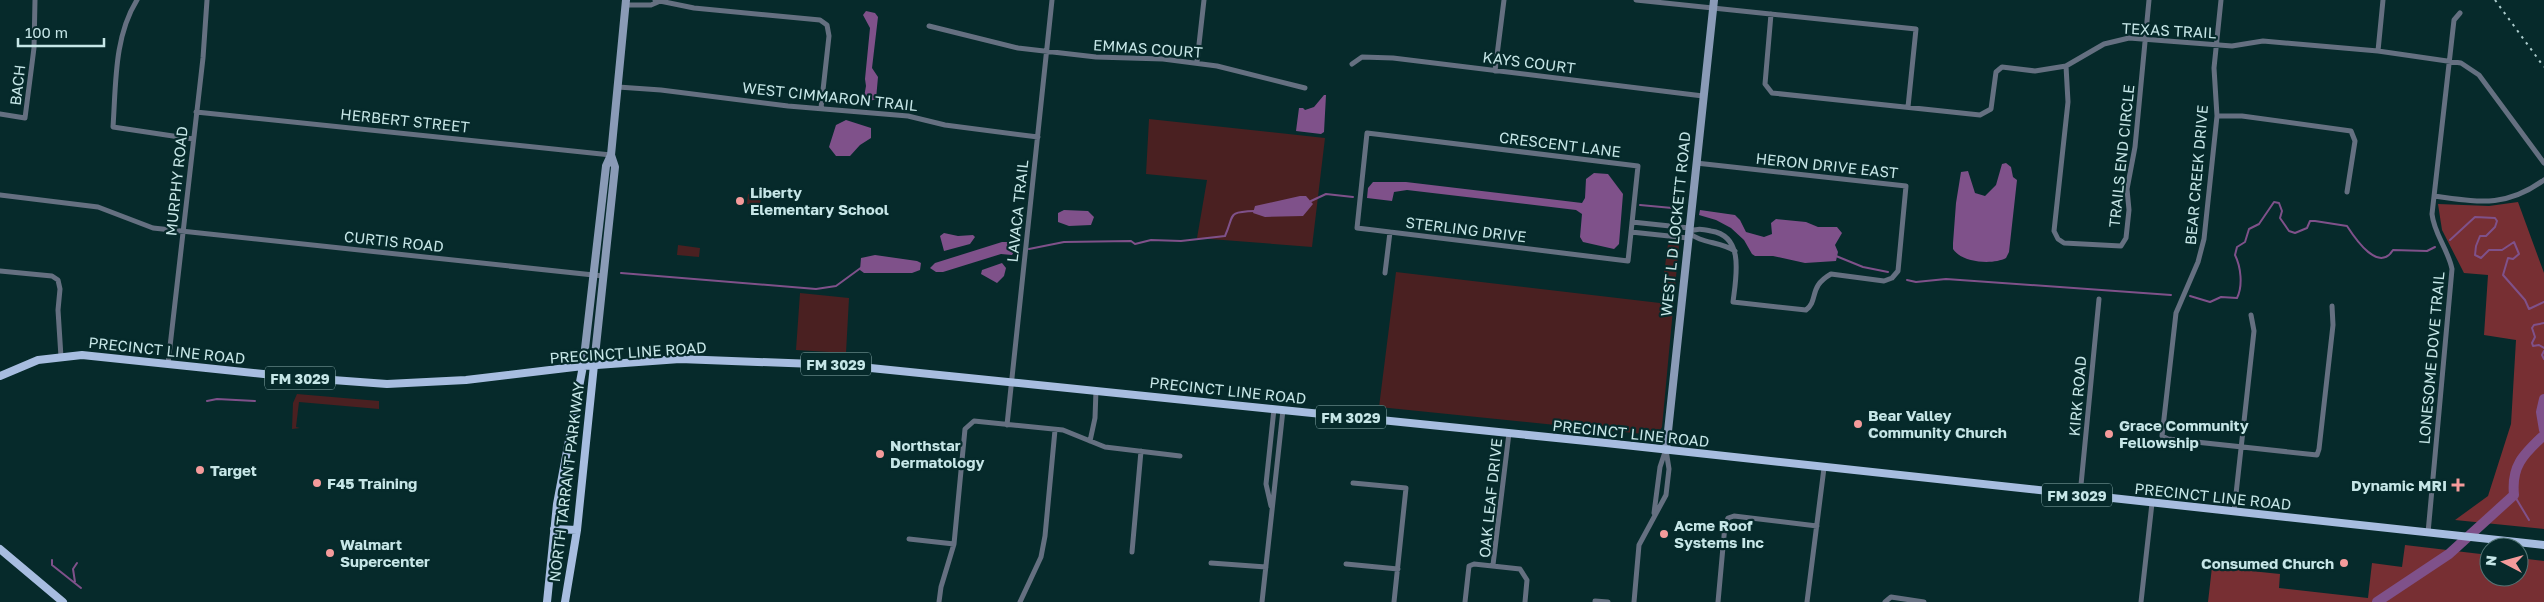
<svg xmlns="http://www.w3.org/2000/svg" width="2544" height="602" viewBox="0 0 2544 602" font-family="'Golos Text',sans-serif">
  <rect width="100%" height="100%" fill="#062a2b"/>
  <path fill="#4a2021" d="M1149,119L1325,138L1312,247L1197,238L1207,180L1146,174Z
    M748,194L761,196L760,206L747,204Z
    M1668,244L1679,245L1662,427L1658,434L1653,435L1379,407L1396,272L1660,303Z
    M678,245L700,248L699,257L677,255Z
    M800,293L849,298L846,353L796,350Z
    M297,394L379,401V409L299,402L296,427L300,428L292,429L293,403Z"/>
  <path fill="#772f33" d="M2518,202L2544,273V529L2455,520L2488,496L2511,424L2516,340L2484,335L2488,275L2464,273L2442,230L2438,204L2489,206Z
    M2405,545L2489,555V577H2519V558L2544,561V602H2208L2212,567L2280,574L2279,588L2368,598L2372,563L2402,567Z"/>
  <path fill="#7f518a" d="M866,11L875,13L878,17L872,68L878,77L876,99L870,101L864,97L866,86L865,79L870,28L863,15Z
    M1324,95H1326L1324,132L1321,134L1296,131L1299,108H1303L1305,110L1314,107Z
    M846,120L871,128V138L860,145L850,156H836L829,147L836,125Z
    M2006,163L2011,167L2013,177L2017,180L2009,252L2006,258C1993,265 1962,263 1953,249V243L1956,203L1961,172L1968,171L1975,193L1985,196L1996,185L2002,164Z
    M1594,173L1608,174L1623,194L1619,244L1614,249L1583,242L1580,237L1582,214L1576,210L1407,190L1394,192L1392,201L1367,198L1368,188L1373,182H1406L1582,203L1585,198L1586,179Z
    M1300,196H1306L1313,204L1303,216L1265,217L1253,213L1255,206Z
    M1064,210L1088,211L1094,217L1091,225L1069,226L1058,222V213Z
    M1700,210L1735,215L1740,220L1746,232L1764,237L1772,234L1771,223L1776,219L1806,222L1818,227H1837L1842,233L1835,245L1838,252L1836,261L1805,263L1773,256H1755L1752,254L1744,240L1731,228L1716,220L1699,215Z
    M944,233L958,236L973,235L975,237L970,244L944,251L940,236Z
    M1002,242H1014L1017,247L1012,255L1001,254L943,272H936L930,268L935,263Z
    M875,255L917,261L921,263L920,270L912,273H864L860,270L861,258Z
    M1002,263L1006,268L1004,276L997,283L981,274L982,270Z"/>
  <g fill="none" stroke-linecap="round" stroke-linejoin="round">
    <path stroke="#7f518a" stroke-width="2" d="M1311,201L1326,194L1353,197
      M1640,205L1683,209
      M2450,240L2475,217L2495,218L2497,221L2495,227L2486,236H2480L2476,246L2475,255L2481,258L2489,250H2502L2514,242L2519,254L2513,259L2508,258L2503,275L2525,300L2529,309L2544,302
      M1029,249L1064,242L1131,241L1135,244L1151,240L1181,241L1225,236C1235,214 1226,212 1255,211
      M1836,256L1863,267L1888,272
      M621,273L816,289L836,286L862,267
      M1907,280L1916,282L1946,279L2171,295
      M2190,296L2210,302L2221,297L2237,298C2243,286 2241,267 2235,255L2237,247L2245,242L2249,229L2259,224L2274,202L2279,203L2282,211L2280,218L2289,231L2295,233L2307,228L2310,221H2315L2347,226C2356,240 2379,273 2393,250L2427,251L2435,247
      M2544,323L2534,325L2532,328L2535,337L2532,343L2533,346L2539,345L2544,348
      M2544,351L2542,355L2544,359
      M207,401L217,399L255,401
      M2514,495L2529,520
      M52,560V565L81,588
      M75,582L73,569L77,563"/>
    <path stroke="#7f518a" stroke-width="10" d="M2544,399L2541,412L2544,430
      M2377,602L2449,554L2514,495C2511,465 2524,454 2544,435"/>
    <path stroke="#657081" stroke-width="5" d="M137,0C114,37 116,84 113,127L193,139
      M655,0L694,8L820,20L827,25L829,36L821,108
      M1636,0L1916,29L1908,107
      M2221,0L2214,68L2217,116L2204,239L2198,262L2176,313L2162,436L2168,439L2317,455L2319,449L2333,325L2332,306
      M626,5H651L658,2
      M1771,14L1765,84L1772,93L1980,115L1991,109L1996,72L2002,67L2035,71L2066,66L2104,44L2129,38L2232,46L2263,41L2378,51L2461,63L2479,75L2544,163
      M929,26L1018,48L1096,57L1163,59L1217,66L1305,88
      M2378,51L2383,0
      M1197,62L1204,0
      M1352,64L1362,57L1393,58L1703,96
      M2066,66L2068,102L2054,231L2058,239L2064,243L2121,246L2126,238L2129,210L2127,189L2135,147L2149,0
      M1495,71L1504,0
      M618,87L661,90L788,106L908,116L945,125L1038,137
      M196,112L611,155
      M0,114L25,118L34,48L35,0
      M2217,116H2242L2351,131L2355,141L2347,192
      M1367,133L1638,166L1628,261L1357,228Z
      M1696,163L1906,186L1898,271L1892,278L1884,281L1831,274C1808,287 1819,300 1806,310L1733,302C1736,277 1745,236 1711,231C1702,229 1697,228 1688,232C1701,244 1720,241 1735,251
      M0,195L98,207L153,228L603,276
      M2434,196C2479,202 2505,208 2544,180
      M1632,222L1689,228
      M1631,232L1688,238
      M0,271L52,276L58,280L60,289L58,310L61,357
      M1385,273L1390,232
      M168,364L203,58L207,0
      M1007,425L1052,0
      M1090,441L1095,418L1096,390
      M1353,483L1406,488L1394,602
      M2080,495L2099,299
      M1271,506L1266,484L1274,409
      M2234,512L2254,331L2251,315
      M1654,513L1660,467L1665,452
      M2428,533L2452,269C2448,249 2434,234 2432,214L2454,20L2460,13
      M909,539L954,544
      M1132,552L1141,451
      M1211,563L1266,567
      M1346,564L1398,569
      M1493,565L1509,433
      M1595,601L1608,602
      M939,602L941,587L954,544L965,429L974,421L1063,430L1105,447L1180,456
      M1020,602L1041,557L1045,536L1055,430
      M1262,602L1283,410
      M1465,602L1469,566L1474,564L1520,569L1527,580L1525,602
      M1634,602L1639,545L1666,495L1669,469L1666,450
      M1718,602L1725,525L1728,518L1734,516L1817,526
      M1807,602L1824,468
      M1885,602L1891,597L1924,602
      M2141,602L2152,503"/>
    <path stroke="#8a9bb7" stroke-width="8" d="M594,365L615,167L611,155
      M583,366L606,166L611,155L626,0
      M1666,450L1714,0"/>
    <path stroke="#a7bde0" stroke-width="8" d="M0,376L38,360L82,355L292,377L387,384L466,380L583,366L680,359L841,365L1606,443L2544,545
      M554,529L577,530
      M0,549L63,602
      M547,602L557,504L583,366
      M565,602L577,530L594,365"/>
    <path stroke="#abcbcc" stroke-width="2" stroke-dasharray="2.5 5" stroke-linecap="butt" d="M2495,0L2544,67"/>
  </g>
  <g fill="#f59b9b" stroke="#062a2b" stroke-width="2">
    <circle cx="740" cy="201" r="5"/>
    <circle cx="1858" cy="424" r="5"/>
    <circle cx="2109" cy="434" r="5"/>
    <circle cx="880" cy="454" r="5"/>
    <circle cx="200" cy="470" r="5"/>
    <circle cx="317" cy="483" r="5"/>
    <path d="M2455.5 477.5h5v5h5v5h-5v5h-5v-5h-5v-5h5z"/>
    <circle cx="1664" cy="534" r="5"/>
    <circle cx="330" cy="553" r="5"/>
    <circle cx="2344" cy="563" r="5"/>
  </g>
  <g text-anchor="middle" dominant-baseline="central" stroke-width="4.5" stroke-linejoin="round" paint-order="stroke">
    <g fill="#062a2b" stroke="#8caeaf" stroke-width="1">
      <rect x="801" y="352.5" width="70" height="23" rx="4"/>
      <rect x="265" y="366.5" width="70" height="23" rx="4"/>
      <rect x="1316" y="405.5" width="70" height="23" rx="4"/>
      <rect x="2042" y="483.5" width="70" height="23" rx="4"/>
    </g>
    <g font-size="14" font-weight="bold" fill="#c6e6e7">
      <text x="836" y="364">FM 3029</text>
      <text x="300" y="378">FM 3029</text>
      <text x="1351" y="417">FM 3029</text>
      <text x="2077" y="495">FM 3029</text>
    </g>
    <g font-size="15" fill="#c6e6e7" stroke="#062a2b">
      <text transform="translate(2169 30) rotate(3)">TEXAS TRAIL</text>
      <text transform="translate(1148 48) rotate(4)">EMMAS COURT</text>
      <text transform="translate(1529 62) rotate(7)">KAYS COURT</text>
      <text transform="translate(17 85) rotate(-83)">BACH</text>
      <text transform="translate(830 96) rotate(6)">WEST CIMMARON TRAIL</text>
      <text transform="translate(405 120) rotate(6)">HERBERT STREET</text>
      <text transform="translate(1560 144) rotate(7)">CRESCENT LANE</text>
      <text transform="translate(2121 156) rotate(-84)">TRAILS END CIRCLE</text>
      <text transform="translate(1827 165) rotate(6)">HERON DRIVE EAST</text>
      <text transform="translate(2196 175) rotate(-85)">BEAR CREEK DRIVE</text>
      <text transform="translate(176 181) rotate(-84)">MURPHY ROAD</text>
      <text transform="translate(1017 211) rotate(-84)">LAVACA TRAIL</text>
      <text transform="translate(1675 224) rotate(-84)">WEST L D LOCKETT ROAD</text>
      <text transform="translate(1466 229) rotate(7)">STERLING DRIVE</text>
      <text transform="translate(394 241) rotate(6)">CURTIS ROAD</text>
      <text transform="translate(167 350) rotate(6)">PRECINCT LINE ROAD</text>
      <text transform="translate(628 352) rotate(-4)">PRECINCT LINE ROAD</text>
      <text transform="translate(2431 358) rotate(-85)">LONESOME DOVE TRAIL</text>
      <text transform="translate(1228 390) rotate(6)">PRECINCT LINE ROAD</text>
      <text transform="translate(2077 396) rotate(-85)">KIRK ROAD</text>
      <text transform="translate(1631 433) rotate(6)">PRECINCT LINE ROAD</text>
      <text transform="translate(566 482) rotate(-83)">NORTH TARRANT PARKWAY</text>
      <text transform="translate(2213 496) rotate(6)">PRECINCT LINE ROAD</text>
      <text transform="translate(1490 498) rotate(-84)">OAK LEAF DRIVE</text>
    </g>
    <g font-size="15" font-weight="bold" fill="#c6e6e7" stroke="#062a2b" text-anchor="start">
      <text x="750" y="192">Liberty<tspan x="750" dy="17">Elementary School</tspan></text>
      <text x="1868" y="415">Bear Valley<tspan x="1868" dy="17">Community Church</tspan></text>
      <text x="2119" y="425">Grace Community<tspan x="2119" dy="17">Fellowship</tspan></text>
      <text x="890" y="445">Northstar<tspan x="890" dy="17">Dermatology</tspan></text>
      <text x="210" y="470">Target</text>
      <text x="327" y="483">F45 Training</text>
      <text x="2447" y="485" text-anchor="end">Dynamic MRI</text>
      <text x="1674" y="525">Acme Roof<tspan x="1674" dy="17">Systems Inc</tspan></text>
      <text x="340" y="544">Walmart<tspan x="340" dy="17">Supercenter</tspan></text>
      <text x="2334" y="563" text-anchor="end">Consumed Church</text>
    </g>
  </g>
  <g transform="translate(2504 562) rotate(276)"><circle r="24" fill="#062a2b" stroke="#537576"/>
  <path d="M0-4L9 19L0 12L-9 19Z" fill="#f59b9b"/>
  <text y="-8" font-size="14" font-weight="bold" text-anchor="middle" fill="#c6e6e7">N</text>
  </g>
  <path d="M18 38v8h86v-8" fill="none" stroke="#c6e6e7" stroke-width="2.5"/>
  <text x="25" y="38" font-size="15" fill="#c6e6e7" stroke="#062a2b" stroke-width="4" paint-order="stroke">100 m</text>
</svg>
